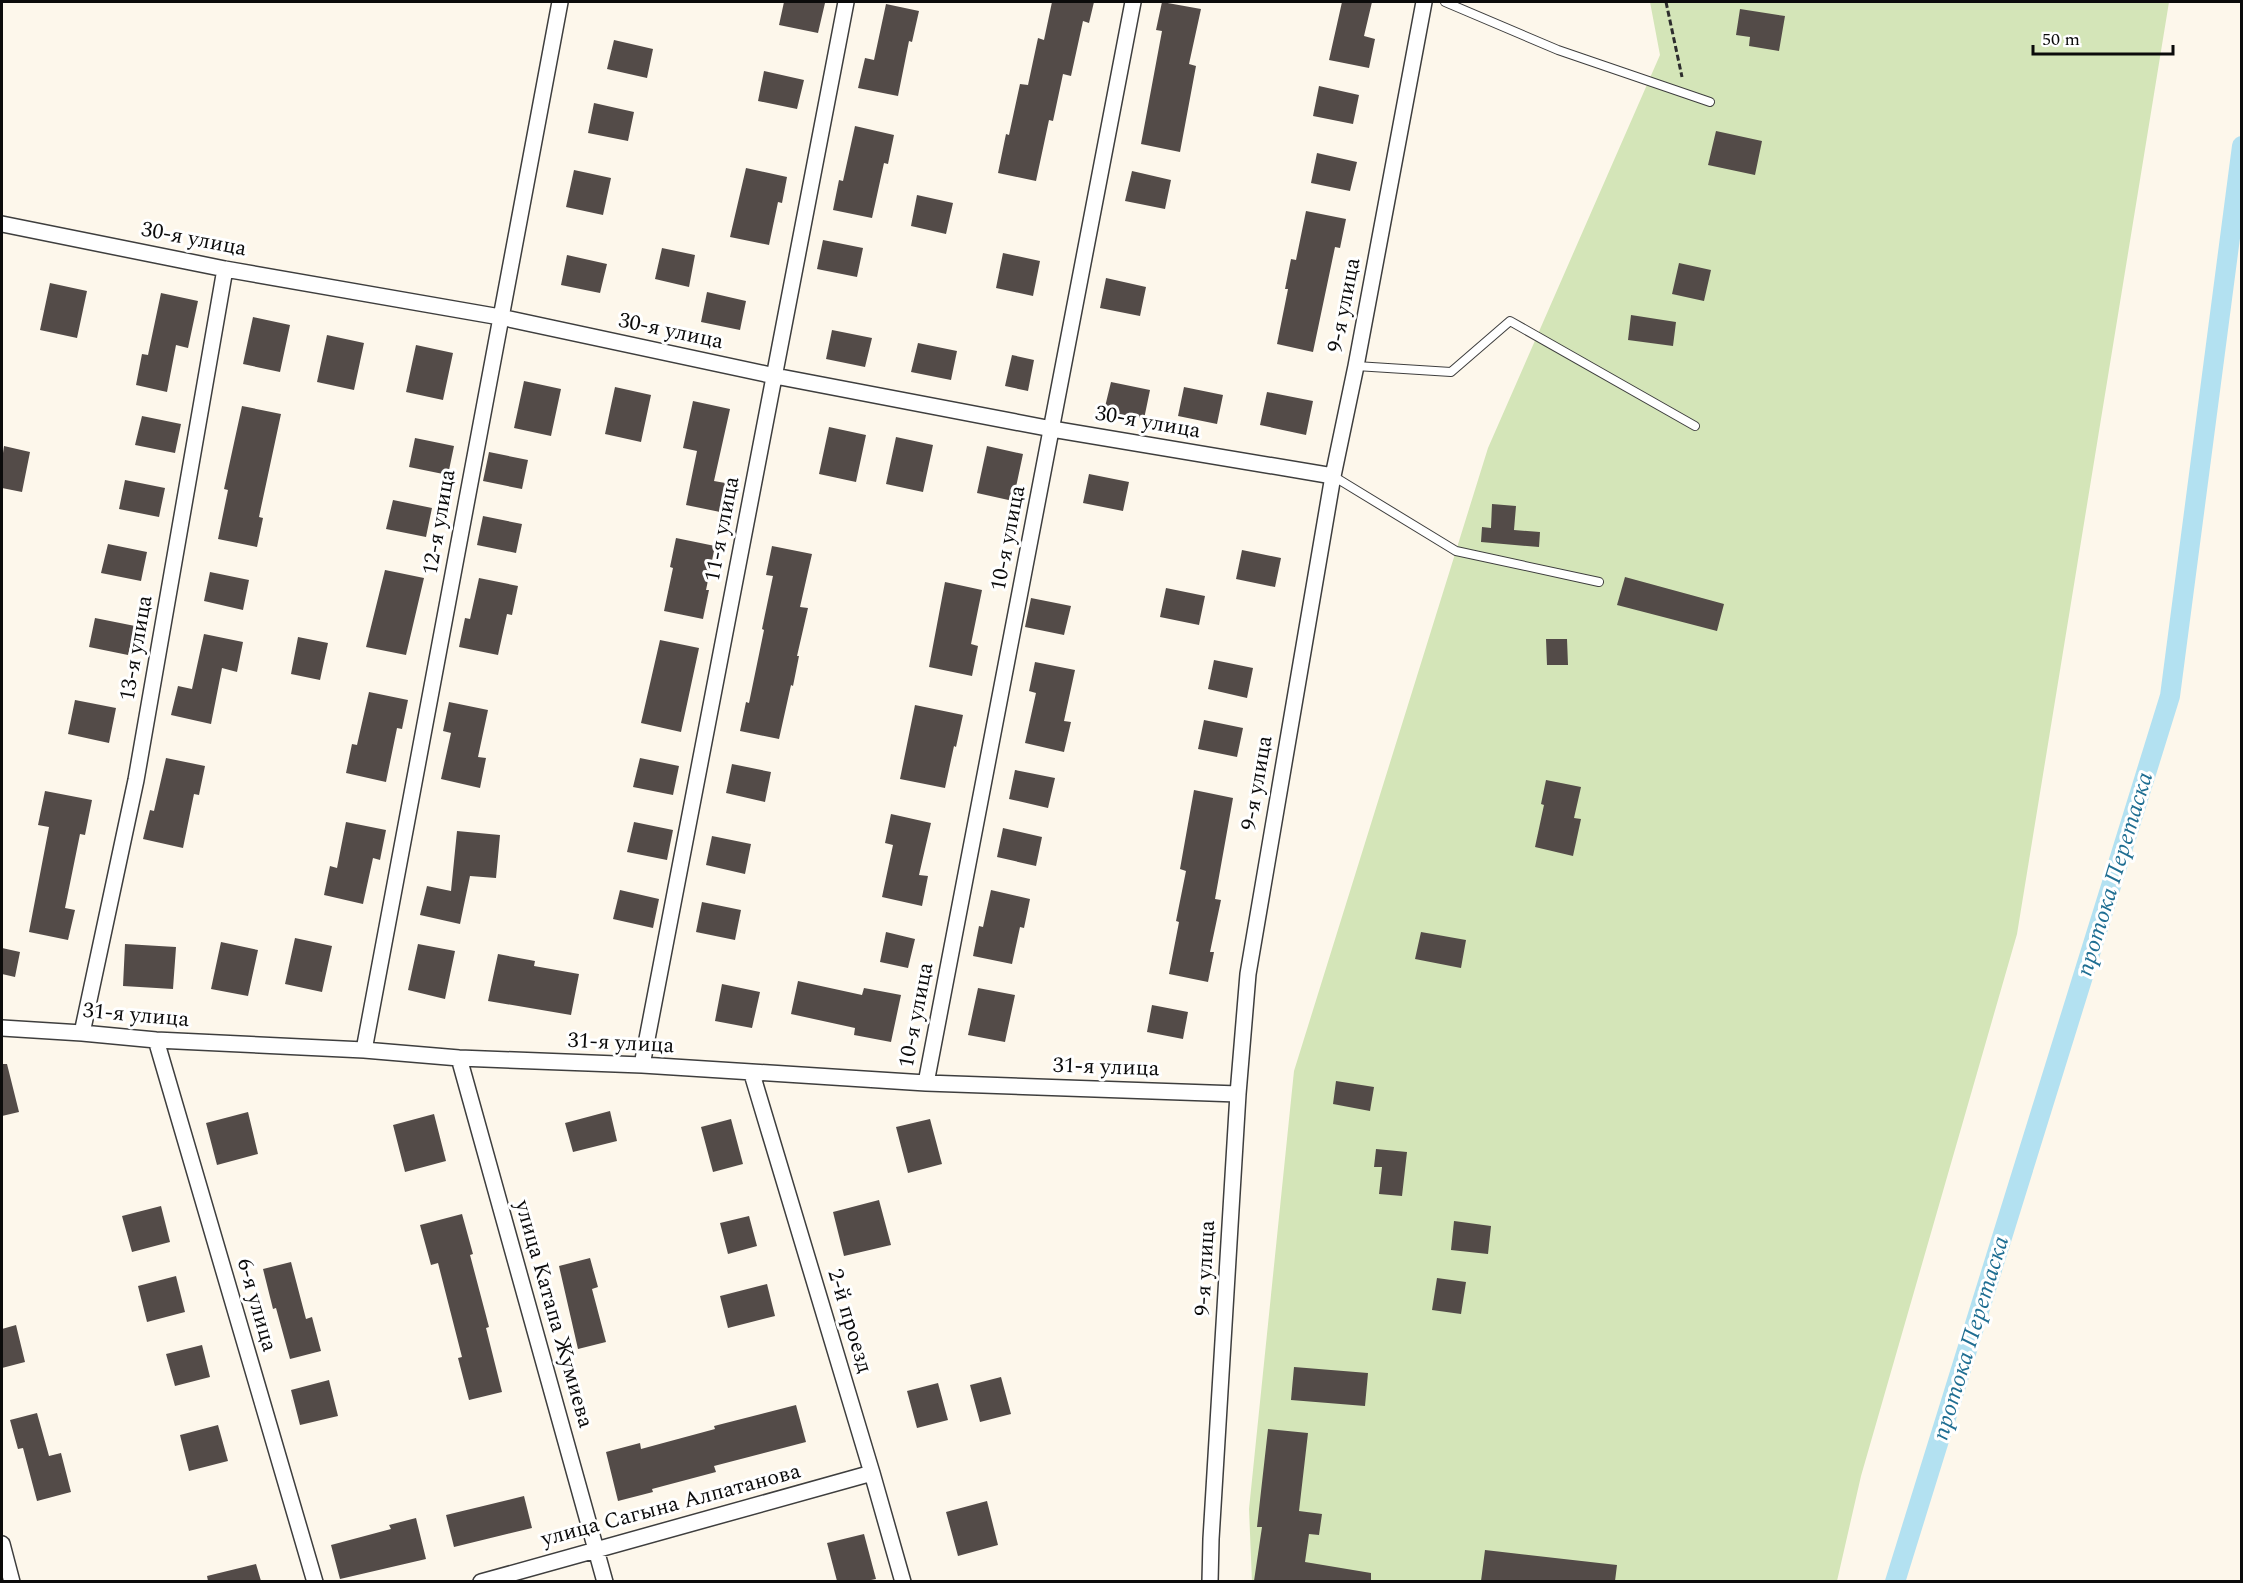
<svg xmlns="http://www.w3.org/2000/svg" width="2243" height="1583" viewBox="0 0 2243 1583" font-family="Spectral,serif">
  <rect width="100%" height="100%" fill="#fdf7eb"/>
  <path fill="#d4e5b8" d="M1650,2H2169L2017,934L1861,1476L1837,1581L1252,1582L1249,1509L1294,1071L1488,448L1660,55Z"/>
  <g fill="none" stroke-linecap="round" stroke-linejoin="round">
    <path stroke="#b3e1f1" stroke-width="20" d="M1895,1582L2170,696L2242,146"/>
  </g>
  <path fill="#534b48" d="M784,2L825,3L818,33L779,25Z
    M1052,2H1094L1089,23L1083,21L1071,76L1063,74L1053,121L1049,120L1036,181L998,173L1006,134L1009,135L1020,84L1028,85L1038,38L1044,40Z
    M1162,2L1201,9L1189,64L1196,66L1180,152L1141,144L1162,31L1156,30Z
    M1342,2H1372L1364,36L1375,39L1369,68L1329,60Z
    M886,4L919,11L912,42L909,41L898,96L858,88L865,58L874,60Z
    M1740,9L1785,16L1779,51L1749,46L1750,37L1736,35Z
    M614,40L653,49L647,78L607,69Z
    M764,71L804,80L797,109L758,101Z
    M1319,86L1359,95L1353,124L1313,116Z
    M594,103L634,112L628,141L588,133Z
    M855,126L894,135L888,164L884,163L872,218L833,210L839,180L843,181Z
    M1716,131L1762,141L1755,175L1708,165Z
    M1317,153L1357,162L1350,191L1311,183Z
    M746,168L787,177L782,203L778,202L769,245L730,237Z
    M574,170L611,178L603,215L566,207Z
    M1132,171L1171,180L1165,209L1125,201Z
    M917,195L953,203L946,234L911,226Z
    M1306,211L1346,219L1340,248L1335,247L1313,352L1277,344L1288,289H1285L1291,259L1296,260Z
    M823,240L863,248L857,277L817,269Z
    M662,248L695,255L689,287L655,279Z
    M1003,253L1040,261L1033,296L996,288Z
    M567,255L607,264L600,293L561,285Z
    M1679,263L1711,270L1704,301L1672,294Z
    M1106,278L1146,287L1140,316L1100,308Z
    M50,283L87,291L77,338L40,330Z
    M707,292L746,301L740,330L701,322Z
    M161,293L198,301L188,348L176,345L167,392L136,385L142,354L148,355Z
    M1631,315L1676,322L1673,346L1628,340Z
    M253,317L290,325L280,372L243,364Z
    M832,330L872,338L865,367L826,359Z
    M327,335L364,343L354,390L317,382Z
    M918,343L957,351L951,380L911,372Z
    M416,345L453,353L443,400L406,392Z
    M1012,355L1034,360L1028,391L1005,386Z
    M524,381L561,389L551,436L514,428Z
    M1111,382L1150,390L1144,419L1104,411Z
    M615,387L651,395L641,442L605,434Z
    M1184,387L1223,395L1217,424L1178,416Z
    M1267,392L1313,401L1306,435L1260,425Z
    M693,401L730,409L714,481L731,484L725,513L686,505L697,451L683,448Z
    M242,406L281,414L259,517L263,518L257,547L218,539L228,490L224,489Z
    M142,416L181,424L175,453L135,445Z
    M829,427L866,435L856,482L819,474Z
    M896,437L933,445L923,492L886,484Z
    M415,438L454,446L448,475L409,467Z
    M4,446L30,452L22,492L2,488V460Z
    M987,446L1023,454L1013,501L977,493Z
    M489,452L528,460L522,489L483,481Z
    M1089,474L1129,482L1123,511L1083,503Z
    M125,480L165,488L159,517L119,509Z
    M393,500L432,508L426,537L386,529Z
    M1492,504L1516,506L1514,530L1540,532L1539,547L1481,542L1482,527L1491,528Z
    M483,516L522,524L516,553L477,545Z
    M676,538L715,546L706,590H709L703,619L664,611L673,568L670,567Z
    M108,544L147,552L141,581L101,573Z
    M772,546L812,554L800,607L808,608L797,656H799L793,686L791,685L779,739L740,731L746,702L749,703L764,630L762,629L773,576L766,575Z
    M1242,550L1281,558L1275,587L1236,579Z
    M385,570L424,578L406,655L366,647Z
    M210,572L249,580L243,610L204,601Z
    M1625,577L1724,604L1717,631L1617,605Z
    M479,578L518,586L512,615L507,614L498,655L459,647L465,618L470,619Z
    M945,582L982,590L971,644L978,646L972,676L929,667Z
    M1166,588L1205,596L1199,625L1160,617Z
    M1031,598L1071,606L1064,635L1025,627Z
    M95,618L135,626L128,655L89,647Z
    M204,634L243,642L237,672L222,668L211,724L171,715L178,686L192,689Z
    M298,637L328,643L320,680L291,674Z
    M1546,639H1567L1568,665H1547Z
    M660,640L699,648L681,732L641,723Z
    M1214,660L1253,668L1247,698L1208,689Z
    M1035,662L1075,670L1064,721L1071,722L1064,752L1025,743L1036,693L1029,691Z
    M369,692L408,700L402,729L397,728L386,782L346,773L352,744L357,745Z
    M75,700L116,708L109,743L68,734Z
    M449,702L488,710L478,757L486,758L480,788L441,779L451,733L443,731Z
    M915,705L963,715L956,747L954,746L945,788L900,779Z
    M1204,720L1243,728L1237,757L1198,749Z
    M166,758L205,766L199,795L194,794L183,848L143,839L150,810L154,811Z
    M640,758L679,766L673,795L633,787Z
    M732,764L771,772L765,802L726,793Z
    M1015,770L1055,778L1048,808L1009,799Z
    M1546,780L1581,787L1574,818L1581,819L1573,856L1535,847L1544,805L1541,804Z
    M1194,790L1233,798L1215,899L1221,900L1210,952H1214L1208,982L1169,974L1179,922L1176,921L1186,871L1180,869Z
    M45,791L92,800L85,835L80,834L65,908L75,910L68,940L29,932L49,827L38,825Z
    M891,814L931,823L919,875L928,876L922,906L882,897L893,845L885,843Z
    M346,822L386,830L380,860L373,858L363,904L324,895L330,866L337,868Z
    M634,822L673,830L667,860L627,852Z
    M1003,828L1042,837L1036,866L997,857Z
    M457,831L500,835L496,878L470,876L460,924L420,915L427,886L451,891Z
    M712,836L751,844L745,874L706,865Z
    M620,890L659,899L653,928L613,919Z
    M991,890L1030,899L1024,928L1020,927L1012,964L973,956L979,926L983,927Z
    M702,902L741,910L735,940L696,932Z
    M886,932L915,939L908,968L880,962Z
    M1421,932L1466,940L1461,968L1415,959Z
    M295,938L332,946L322,992L285,984Z
    M221,942L258,950L248,996L211,989Z
    M125,944L176,947L173,989L123,986Z
    M418,944L455,951L445,999L408,990Z
    M2,948L20,952L15,977L2,974Z
    M498,954L535,961L534,966L579,974L571,1015L488,1001Z
    M798,981L862,995L864,988L901,995L891,1042L854,1035L855,1028L791,1014Z
    M722,984L760,992L752,1028L715,1021Z
    M978,988L1015,995L1005,1042L968,1035Z
    M1152,1005L1188,1012L1183,1039L1147,1032Z
    M2,1064H7L19,1112L2,1116Z
    M1336,1081L1374,1087L1370,1111L1333,1104Z
    M610,1111L617,1141L573,1152L565,1123Z
    M248,1112L258,1154L217,1165L206,1123Z
    M434,1114L446,1161L405,1172L393,1125Z
    M731,1119L743,1164L713,1172L701,1127Z
    M930,1119L942,1164L908,1173L896,1127Z
    M1376,1149L1407,1152L1402,1196L1379,1194L1382,1167H1374Z
    M879,1200L891,1245L844,1256L833,1212Z
    M161,1206L170,1242L132,1252L122,1216Z
    M462,1214L473,1254L470,1255L489,1327L486,1328L502,1392L469,1400L458,1358L462,1357L438,1263L431,1265L420,1225Z
    M749,1216L757,1246L728,1254L720,1223Z
    M1454,1221L1491,1226L1488,1254L1451,1250Z
    M590,1258L598,1287L592,1289L606,1342L578,1349L559,1266Z
    M291,1262L306,1319L312,1317L321,1351L290,1359L276,1308L273,1309L263,1269Z
    M176,1276L185,1312L147,1322L138,1286Z
    M1437,1278L1466,1282L1461,1314L1432,1310Z
    M767,1284L775,1316L728,1328L720,1296Z
    M16,1325L25,1362L2,1368V1329Z
    M202,1345L210,1377L175,1386L166,1354Z
    M1294,1367L1368,1373L1365,1406L1291,1400Z
    M1001,1377L1011,1414L980,1422L970,1385Z
    M329,1380L338,1416L300,1425L291,1390Z
    M938,1383L948,1420L917,1428L907,1391Z
    M796,1405L806,1442L714,1466L716,1472L652,1489L653,1492L618,1501L606,1452L640,1443L641,1449L715,1429L714,1426Z
    M37,1413L49,1456L61,1453L71,1492L37,1501L23,1448L18,1449L10,1420Z
    M218,1425L228,1461L189,1471L180,1435Z
    M1268,1429L1308,1433L1299,1511L1322,1514L1319,1535L1309,1534L1305,1562L1371,1573V1581H1254L1262,1527H1257Z
    M524,1496L532,1528L454,1547L446,1515Z
    M987,1501L998,1545L958,1556L946,1512Z
    M416,1518L426,1559L340,1579L331,1545L391,1529L389,1525Z
    M864,1534L876,1579L866,1581H837L827,1543Z
    M1485,1550L1617,1565L1615,1581H1481Z
    M256,1564L261,1581H208L207,1576Z"/>
  <g fill="none" stroke-linecap="round" stroke-linejoin="round">
    <defs>
      <path id="service" d="M1445,2L1558,50L1710,102
        M1356,366L1451,372L1510,321L1695,426
        M1333,476L1456,551L1599,582"/>
      <path id="minor" d="M2,224L225,269L500,317L775,376L1052,429L1333,476
        M2,1028L82,1033L156,1040L364,1050L459,1058L642,1065L926,1083L1238,1094
        M82,1033L136,780L225,269
        M156,1040L315,1582
        M364,1050L560,2
        M459,1058L605,1582
        M642,1065L846,2
        M752,1074L872,1473L903,1582
        M926,1083L1133,2
        M2,1544L12,1582
        M481,1582L872,1473
        M1210,1582L1211,1539L1238,1094L1248,974L1333,476L1356,366L1424,2"/>
    </defs>
    <use href="#service" stroke="#3e3e3e" stroke-width="10"/>
    <use href="#minor" stroke="#3e3e3e" stroke-width="18"/>
    <path stroke="#2d2d2d" stroke-width="3" stroke-dasharray="6 3" stroke-linecap="butt" d="M1666,2L1682,77"/>
    <use href="#service" stroke="#fff" stroke-width="8"/>
    <use href="#minor" stroke="#fff" stroke-width="15"/>
  </g>
  <g text-anchor="middle" dominant-baseline="central" stroke-width="6" stroke-linejoin="round" paint-order="stroke">
    <g font-size="22" fill="#0b0b0b" stroke="#fff">
      <text transform="translate(194 239) rotate(11)">30-я улица</text>
      <text transform="translate(1344 305) rotate(-79)">9-я улица</text>
      <text transform="translate(671 331) rotate(12)">30-я улица</text>
      <text transform="translate(1148 422) rotate(10)">30-я улица</text>
      <text transform="translate(439 522) rotate(-80)">12-я улица</text>
      <text transform="translate(722 529) rotate(-79)">11-я улица</text>
      <text transform="translate(1008 538) rotate(-79)">10-я улица</text>
      <text transform="translate(136 648) rotate(-80)">13-я улица</text>
      <text transform="translate(1257 783) rotate(-80)">9-я улица</text>
      <text transform="translate(136 1015) rotate(5)">31-я улица</text>
      <text transform="translate(916 1015) rotate(-79)">10-я улица</text>
      <text transform="translate(621 1043) rotate(3)">31-я улица</text>
      <text transform="translate(1106 1067) rotate(2)">31-я улица</text>
      <text transform="translate(1205 1268) rotate(-87)">9-я улица</text>
      <text transform="translate(257 1305) rotate(74)">6-я улица</text>
      <text transform="translate(554 1314) rotate(74)">улица Катапа Жумиева</text>
      <text transform="translate(850 1321) rotate(73)">2-й проезд</text>
      <text transform="translate(671 1505) rotate(-15)">улица Сагына Алпатанова</text>
    </g>
    <g font-size="24" font-style="italic" fill="#1f6e92" stroke="#fff">
      <text transform="translate(2115 874) rotate(-73)">протока Перетаска</text>
      <text transform="translate(1971 1338) rotate(-73)">протока Перетаска</text>
    </g>
  </g>
  <rect width="2243" height="1583" fill="none" stroke="#0b0b0b" stroke-width="6"/>
  <path d="M2033 45v9h140v-9" fill="none" stroke="#0b0b0b" stroke-width="3"/>
  <text x="2042" y="45" font-size="18" fill="#0b0b0b" stroke="#ffffff" stroke-width="4.5" paint-order="stroke">50 m</text>
</svg>
